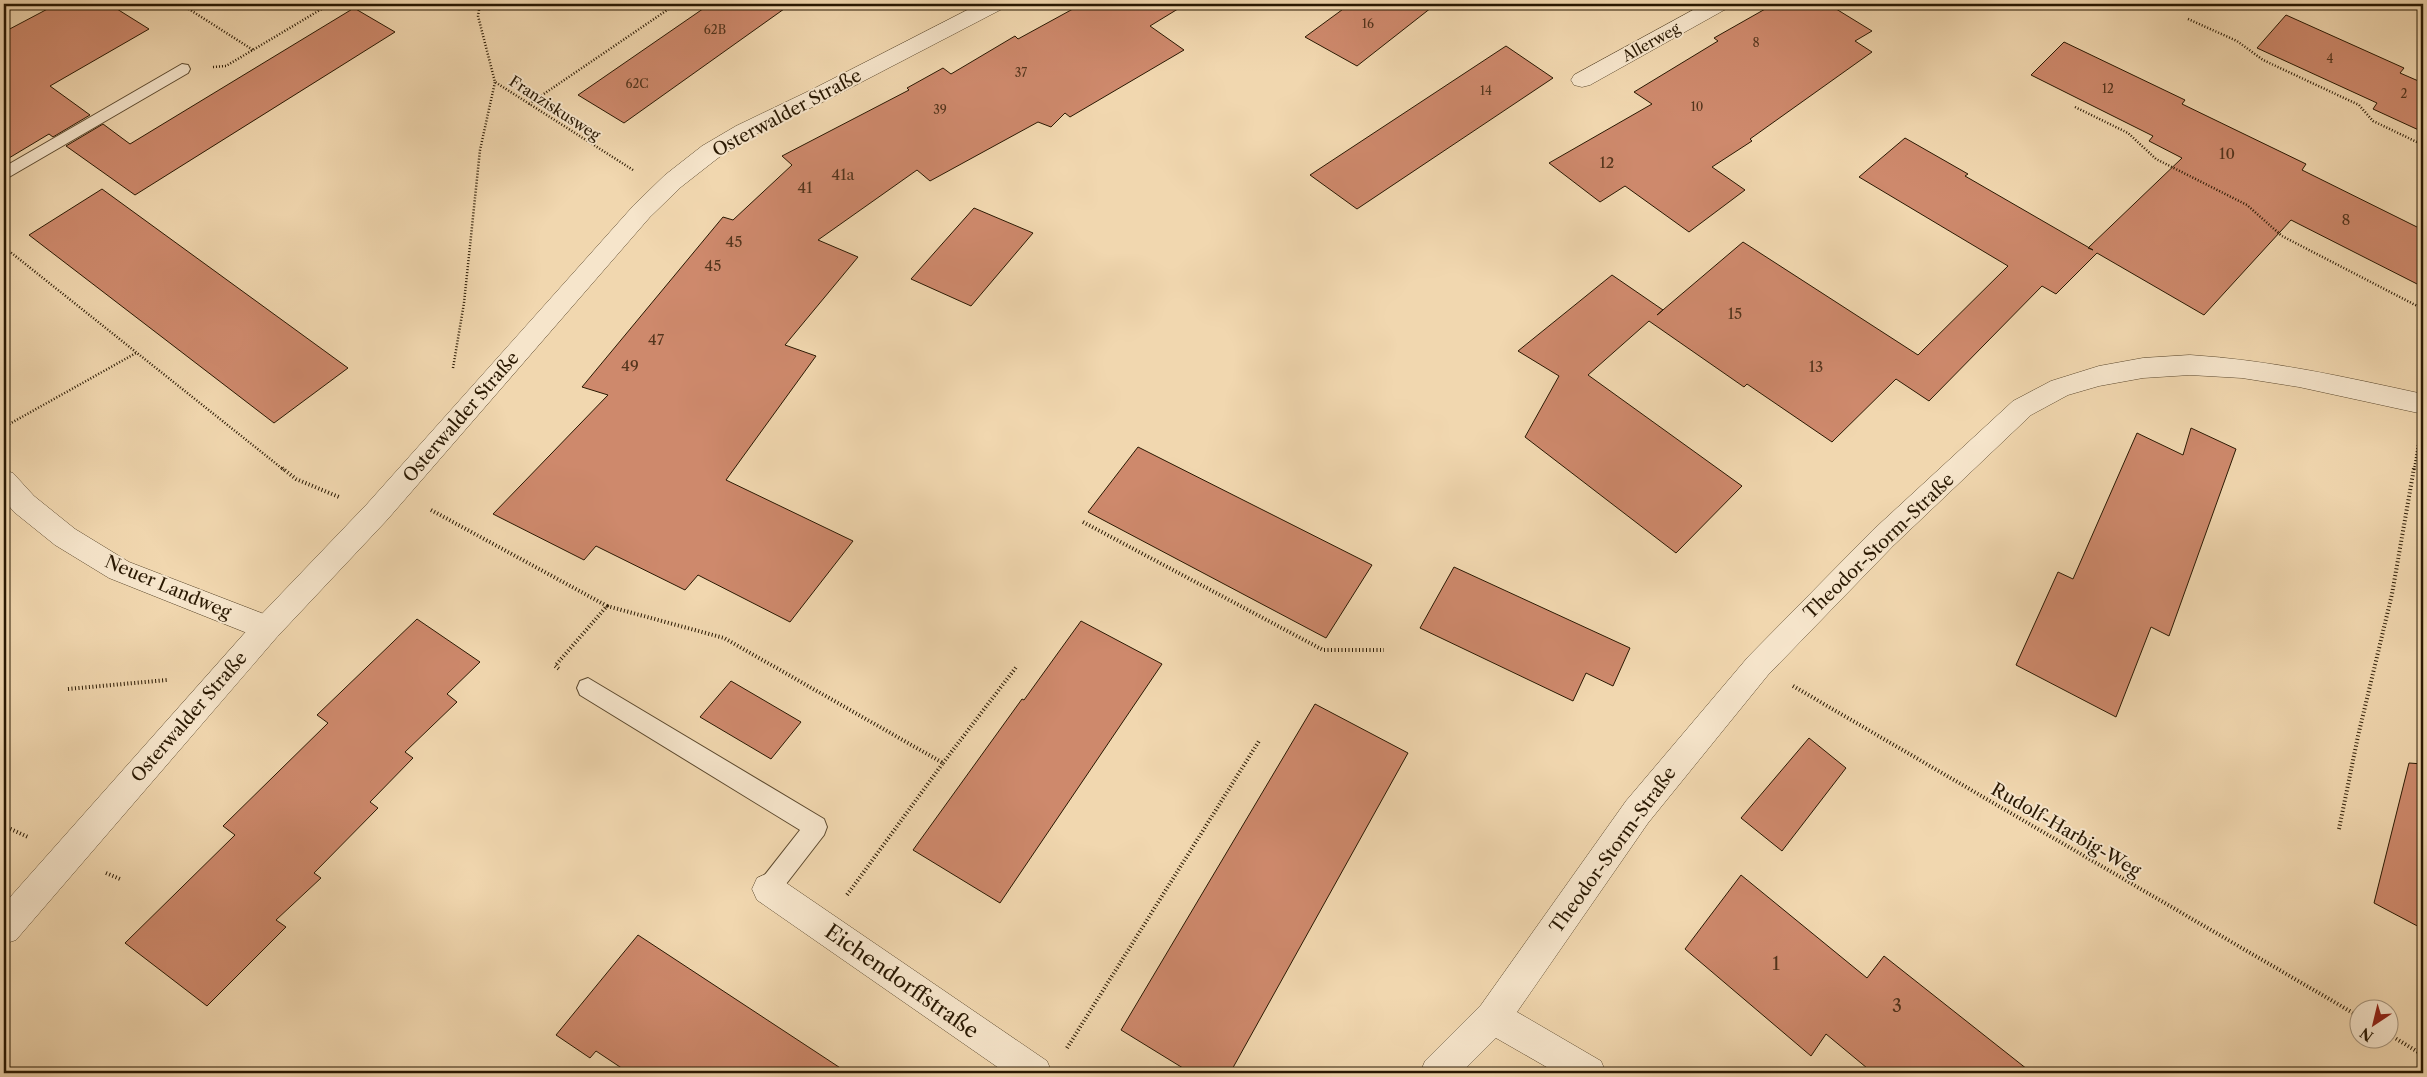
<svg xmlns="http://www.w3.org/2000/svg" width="2427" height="1077" viewBox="0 0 2427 1077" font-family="'Libre Caslon Text',serif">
  <rect width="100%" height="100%" fill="#f1d7af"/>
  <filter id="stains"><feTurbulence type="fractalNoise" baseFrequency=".004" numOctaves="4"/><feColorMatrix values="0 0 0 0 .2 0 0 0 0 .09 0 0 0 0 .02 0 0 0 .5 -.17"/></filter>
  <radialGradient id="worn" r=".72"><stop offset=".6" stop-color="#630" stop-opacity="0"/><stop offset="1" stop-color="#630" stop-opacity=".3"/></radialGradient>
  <path fill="#ce896c" stroke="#291802" d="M57,4H109L149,29L50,86L90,115L53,137L49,134L4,161V32Z
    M710,4H791L624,123L578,95Z
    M1082,4H1186L1150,26L1184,50L1070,117L1065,113L1051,127L1038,122L930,181L917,170L818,240L858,257L785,345L816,356L726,480L853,541L790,622L698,575L685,590L596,546L584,560L493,514L608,395L582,387L723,217L733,220L792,165L782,156L909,90L907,88L943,68L951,74L1015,36L1018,39Z
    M1350,4H1436L1357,66L1305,37Z
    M1774,4H1828L1872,31L1855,41L1872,52L1750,139L1752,141L1712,167L1745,190L1689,232L1625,186L1600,202L1549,163L1652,104L1634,92L1718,41L1714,38Z
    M354,8L395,32L135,195L66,146L103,124L130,144Z
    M2286,15L2404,68L2400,73L2423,83V132L2373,109L2377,103L2257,48Z
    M2064,42L2185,100L2182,104L2306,164L2302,170L2423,230V287L2291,220L2204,315L2097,253L2056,294L2042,286L1929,401L1896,379L1832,442L1747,384L1744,387L1649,321L1588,375L1742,486L1676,553L1525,437L1559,376L1518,351L1612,275L1663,310L1657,315L1743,242L1918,355L2008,266L1859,177L1905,138L1968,174L1965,176L2093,250L2088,248L2182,158L2149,141L2153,136L2031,75Z
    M1506,46L1553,78L1357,209L1310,175Z
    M102,189L348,368L274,423L29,235Z
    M974,208L1033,233L971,306L911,279Z
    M2191,428L2236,449L2169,636L2151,627L2116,717L2016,665L2058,572L2073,579L2137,433L2183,455Z
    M1138,447L1372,565L1326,638L1088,512Z
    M1454,567L1630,648L1613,686L1586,673L1573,701L1420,628Z
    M417,619L480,662L447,694L457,702L405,752L413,758L370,802L378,808L314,873L321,878L276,920L286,927L207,1006L125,943L235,835L223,826L328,723L317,715Z
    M1081,621L1162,664L1000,903L913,850L1022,699L1024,700Z
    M731,681L801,722L771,759L700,717Z
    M1315,704L1408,753L1230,1073H1191L1121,1030Z
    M1809,738L1846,768L1782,851L1741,818Z
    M2409,763L2423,764V929L2374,903Z
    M1741,875L1867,978L1884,956L2032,1073H1873L1826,1034L1811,1056L1685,949Z
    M638,935L848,1073H629L596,1051L590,1058L556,1035Z"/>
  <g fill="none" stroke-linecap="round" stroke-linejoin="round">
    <defs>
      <path id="service" d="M182,64L188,65L190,69L188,73L4,180V167Z
        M588,678L824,819L827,827L824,835L776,897L768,901L760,897L756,889L760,881L800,830L580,695L577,688L580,681Z"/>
      <path id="minor" d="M1704,4H1729L1726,9L1590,85L1582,87L1574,85L1571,80L1574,75Z
        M2190,355C2270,360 2345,377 2423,394V414L2299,387L2242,378L2190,375L2143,378L2099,386L2068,395L2031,415L1893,546L1768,675L1648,823L1517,1012L1601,1061L1606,1073H1557L1496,1038L1461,1073H1420L1425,1061L1481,1005L1626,801L1748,657L1873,530L2013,401L2051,381L2099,366L2143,358Z
        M4,470L13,473L34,496L75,529L129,562L277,619L281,628L277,637L267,641L109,578L55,545L14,512L4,500Z
        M768,873L779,878L1047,1061L1052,1073H1006L757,900L752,889L757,878Z"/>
      <path id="tertiary" d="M979,4H1005L1002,9L829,99L752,136L718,158L681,187L650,217L387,520L277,637L16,940L4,944V904L257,619L367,504L634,205L665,175L702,146L736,126L813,89Z"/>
    </defs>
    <use href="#service" stroke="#5b482d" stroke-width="2"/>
    <use href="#minor" stroke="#5b482d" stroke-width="1"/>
    <use href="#tertiary" stroke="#5b482d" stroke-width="1"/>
    <path stroke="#291802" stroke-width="2.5" stroke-dasharray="1 2" stroke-linecap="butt" d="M181,4L253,50
      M480,4L478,16L495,82L633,170
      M2188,19L2237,41L2263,60L2359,105L2373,121L2423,145
      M213,67L226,66L330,4
      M529,104L676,4
      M2075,107L2128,133L2156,159L2247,205L2282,236L2423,309
      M4,247L284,470
      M453,368L464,303L480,150L495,82
      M4,427L136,353
      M2414,470L2419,439"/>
    <path stroke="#291802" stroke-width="4" stroke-dasharray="1 2.5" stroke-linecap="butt" d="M282,468L296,479L339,497
      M431,510L607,606L555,666L559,669
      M1083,522L1323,650H1384
      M607,606L724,638L943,763L847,895
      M1793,686L2360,1017
      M68,689L167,680
      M943,763L1017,666
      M4,826L28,837
      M2339,829L2358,736L2392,594L2414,468
      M106,873L120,879
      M2390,1035L2423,1055
      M1067,1048L1259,741"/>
    <use href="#service" fill="#f6e5cb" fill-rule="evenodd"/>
    <use href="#minor" fill="#f6e5cb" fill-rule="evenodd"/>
    <use href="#tertiary" fill="#f6e5cb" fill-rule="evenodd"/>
  </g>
  <g text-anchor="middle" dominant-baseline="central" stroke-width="4" stroke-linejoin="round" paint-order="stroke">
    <g font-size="12" fill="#52341c">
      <text x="1368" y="23">16</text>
      <text x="715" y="29">62B</text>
      <text x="1756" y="42">8</text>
      <text x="2330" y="58">4</text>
      <text x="1021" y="72">37</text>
      <text x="637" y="83">62C</text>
      <text x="2108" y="88">12</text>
      <text x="1486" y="90">14</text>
      <text x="2404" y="93">2</text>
      <text x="1697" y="106">10</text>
      <text x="940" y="109">39</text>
    </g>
    <g font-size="15" fill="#291802" stroke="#f6e5cb">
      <text transform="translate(1651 42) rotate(-29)">Allerweg</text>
      <text transform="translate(555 108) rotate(33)">Franziskusweg</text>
    </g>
    <g font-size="15" fill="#52341c">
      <text x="2227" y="153">10</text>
      <text x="1607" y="162">12</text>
      <text x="843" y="174">41a</text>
      <text x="805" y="187">41</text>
      <text x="2346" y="219">8</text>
      <text x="734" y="241">45</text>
      <text x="713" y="265">45</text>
      <text x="1735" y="313">15</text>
      <text x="656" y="339">47</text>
      <text x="630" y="365">49</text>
      <text x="1816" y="366">13</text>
    </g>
    <g font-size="18" fill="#291802" stroke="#f6e5cb">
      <text transform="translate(787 113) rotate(-28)">Osterwalder Straße</text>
      <text transform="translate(461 417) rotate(-49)">Osterwalder Straße</text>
      <text transform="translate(1879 546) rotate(-44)">Theodor-Storm-Straße</text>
      <text transform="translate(168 587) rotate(23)">Neuer Landweg</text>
      <text transform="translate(189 717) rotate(-49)">Osterwalder Straße</text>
      <text transform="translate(2066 830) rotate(30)">Rudolf-Harbig-Weg</text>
      <text transform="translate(1613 850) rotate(-54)">Theodor-Storm-Straße</text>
    </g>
    <g font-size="18" fill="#52341c">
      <text x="1776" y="964">1</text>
      <text x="1897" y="1006">3</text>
    </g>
    <g font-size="21" fill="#291802" stroke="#f6e5cb">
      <text transform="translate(902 981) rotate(35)">Eichendorffstraße</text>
    </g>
  </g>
  <rect width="2427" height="1077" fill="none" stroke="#f1d7af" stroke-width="20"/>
  <rect x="5" y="5" width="2417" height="1067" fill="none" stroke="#291802" stroke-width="2.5"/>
  <rect x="10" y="10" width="2407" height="1057" fill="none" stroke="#291802"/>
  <g transform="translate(2374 1024) rotate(215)"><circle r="24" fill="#f6e5cb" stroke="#a4937b"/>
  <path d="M0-4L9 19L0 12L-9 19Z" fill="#8f2418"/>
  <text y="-8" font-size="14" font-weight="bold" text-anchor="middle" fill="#291802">N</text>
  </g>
  <rect width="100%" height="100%" filter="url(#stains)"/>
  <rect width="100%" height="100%" fill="url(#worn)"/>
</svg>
